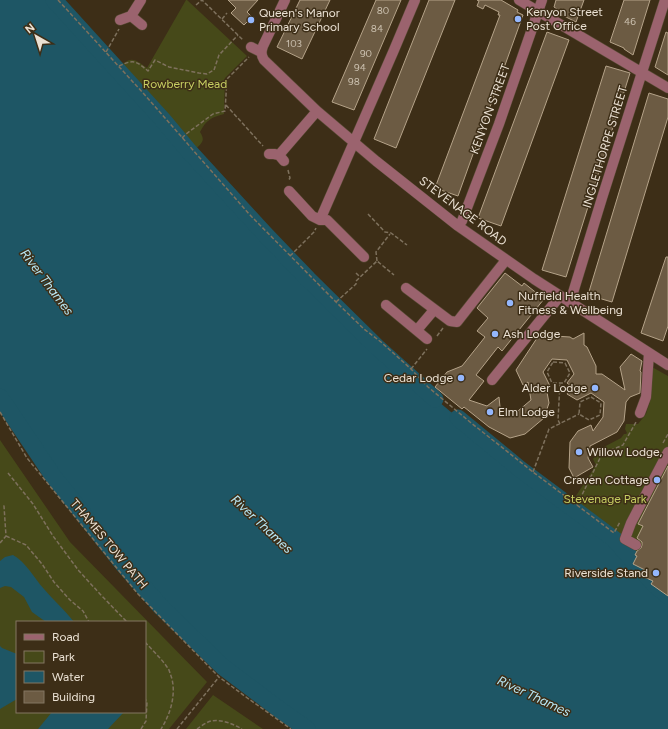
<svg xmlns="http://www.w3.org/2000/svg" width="668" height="729" viewBox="0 0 668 729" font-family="Figtree,sans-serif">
  <rect width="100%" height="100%" fill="#3d2e17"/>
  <path fill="#464919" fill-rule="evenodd" d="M186,0H187L247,56L225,78L224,109V114C212,117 206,120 200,132C205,140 203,142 196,149L193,144L188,150L163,120L117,69C131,56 133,58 147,68Z
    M652,367L668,376V596L655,585L614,539L570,505L596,465L593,459L600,449L621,438L624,434H626L627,433L625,429L626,424H638L646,414L650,402Z
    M0,440L70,542L207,682L169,729H0ZM17,622H145V712H17Z
    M213,695L263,729H186Z"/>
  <path fill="#1e5665" d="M0,0H54L163,120L188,150L264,233L346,317L377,347L421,387L475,432L520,469L614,539L655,585L668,596V729H307L280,710L223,667L162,608L123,564L53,476L0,397Z
    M13,555C26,562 34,578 44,589C54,601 65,610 74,622H46L32,612L24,597L11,587L5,586L0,588V561L5,557Z
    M0,646L2,648L17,654V699L0,709Z
    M52,712H124L108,729H38Z"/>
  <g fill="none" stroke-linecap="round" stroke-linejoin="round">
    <path stroke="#1e5665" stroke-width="17" d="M54,0L163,120L188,150L264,233L308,279L377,347L435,399
      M0,397L53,476L123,564L162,608L223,667L280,710L307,729
      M458,418L520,469L614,539L655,585L668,596"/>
  </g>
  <path fill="#6c5b43" stroke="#b5a389" d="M228,0H258L247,12L252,17L244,25L231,13L236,8Z
    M300,0H330L302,59L277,47Z
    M376,0H401L354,110L332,102Z
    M429,0H455L396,148L374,139Z
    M477,0H501L518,10L517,12L523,15L458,196L435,188L500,15H498L499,12L485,5L483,9L477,6L479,1Z
    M556,0H584L576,22L560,14L561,12L554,7Z
    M624,0H650L633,55L624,49V48L610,42Z
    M547,32L569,40L501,226L478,218Z
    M666,32L668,33V75L655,67Z
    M606,66L630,73L566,277L542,270Z
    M649,93L668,99V117L612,302L588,295Z
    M666,257H668V326L663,341L641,333Z
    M505,273L522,286L524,283L544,299L502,351L498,347L476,375L484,381L469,400L487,406L499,397L500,407L512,416L531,400L528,382L523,385L516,370L539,335L570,337L573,339L584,333V345L587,347L596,366V374H602L625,390L620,367L631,354L642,361L640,371L641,372L640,393L630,397L626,402L624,421L617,432L590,446L588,458L593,467L574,478L569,468L570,442L578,431L591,425L593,431L603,417L604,402L591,393L577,400L567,394L572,387L567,383L574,374L567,360L552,359L543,372L550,386L546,387L549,403L544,418L525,434L510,438L489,427L464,407L462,409L435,387L447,372L462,366L485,337L477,331L488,318L477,308Z
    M668,466V596L651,584L653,581L642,576L645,570L633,564L637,556L635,555L637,551L641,548L642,545V542L637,538L643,526L638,524Z"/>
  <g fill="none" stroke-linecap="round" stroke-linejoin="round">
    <defs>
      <path id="minor" d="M285,0L263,46C261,52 261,55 264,60L317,111L376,161L458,226L534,279L668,365
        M519,0L668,88
        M131,16L142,25
        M120,20L131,16L141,0
        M251,47L261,52
        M269,154H274L279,155
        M284,161L279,155L317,111
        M289,191L312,216L320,220L394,50L415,0
        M320,220H327L364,257
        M458,226L462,221L499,124L542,0
        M406,288L450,321L457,322L479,294L506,260
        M569,302L572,296L602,198L665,0
        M386,305L427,339
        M417,330L434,310
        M492,380L560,296
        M640,413L646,397L649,353
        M636,545L625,539L631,523L668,452"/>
    </defs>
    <use href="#minor" stroke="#594b35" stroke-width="11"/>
    <path stroke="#7e715d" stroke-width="1.5" stroke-dasharray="4 2" stroke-linecap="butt" d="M58,0L144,94L249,214L336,302L364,329L381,342L411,369L428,387L470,422L533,472L614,533L620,522
      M196,5L202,0L243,40
      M222,19L227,13
      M106,52L119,29
      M119,66C134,59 136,61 148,71L155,60L169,67L199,73L207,74L214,70L219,55L238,35
      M226,105L263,146
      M182,138L186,134L213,114L225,111L227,79L249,57
      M288,170L290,178L288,181
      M368,214L385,232L391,233L407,245
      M290,256L314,232L316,228
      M377,261L376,252L390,234
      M356,273L360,277
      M336,302L356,284V281L377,261L394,275
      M437,336L443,328
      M553,362L565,363L570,373L564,383H552L547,372Z
      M411,369L427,349
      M591,397L601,403L600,415L589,420L579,414L580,402Z
      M0,412L27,458L138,594L219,677L246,697L291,729
      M560,424L558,420L560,383
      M663,443L668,434
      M533,472L549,429L579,414
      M8,473L33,504L53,536L79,571L100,594L127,622
      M577,505L602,454L623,445L636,422
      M6,536L26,545L42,564L54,582L70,600L83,611L89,622
      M0,543L6,536L4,506H3
      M145,642C153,651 163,660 169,670C170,673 171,676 172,679C176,696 170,715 161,729
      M141,729L146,721L147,702L145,699
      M177,729L219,677
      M197,729C201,726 207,722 211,721C222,719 233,724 242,729"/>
    <use href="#minor" stroke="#9b636e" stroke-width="10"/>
  </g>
  <g fill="#94b7fd" stroke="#3d2e17" stroke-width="1.5">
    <circle cx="518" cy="19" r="4"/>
    <circle cx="251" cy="20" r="4"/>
    <circle cx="510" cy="303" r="4"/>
    <circle cx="495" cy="334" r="4"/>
    <circle cx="461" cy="378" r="4"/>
    <circle cx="595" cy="388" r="4"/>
    <circle cx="490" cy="412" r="4"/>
    <circle cx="579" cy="452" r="4"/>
    <circle cx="657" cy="480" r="4"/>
    <circle cx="656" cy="573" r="4"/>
  </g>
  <g text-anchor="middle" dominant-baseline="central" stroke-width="3" stroke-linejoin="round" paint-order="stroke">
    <g font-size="10" fill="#cbc0af">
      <text x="383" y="10">80</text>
      <text x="630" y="21">46</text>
      <text x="377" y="28">84</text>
      <text x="294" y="43">103</text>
      <text x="366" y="53">90</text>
      <text x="360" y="67">94</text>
      <text x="354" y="81">98</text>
    </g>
    <g font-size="12" fill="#ebe1d3" stroke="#3d2e17" text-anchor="start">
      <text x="526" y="12">Kenyon Street<tspan x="526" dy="14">Post Office</tspan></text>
      <text x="259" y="13">Queen's Manor<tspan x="259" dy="14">Primary School</tspan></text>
      <text x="518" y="296">Nuffield Health<tspan x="518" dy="14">Fitness &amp; Wellbeing</tspan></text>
      <text x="503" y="334">Ash Lodge</text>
      <text x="453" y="378" text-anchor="end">Cedar Lodge</text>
      <text x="587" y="388" text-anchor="end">Alder Lodge</text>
      <text x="498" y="412">Elm Lodge</text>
      <text x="587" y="452">Willow Lodge,</text>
      <text x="649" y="480" text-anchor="end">Craven Cottage</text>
      <text x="648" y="573" text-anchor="end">Riverside Stand</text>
    </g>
    <g font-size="12" fill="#c6ce61" stroke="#3d2e17">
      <text x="185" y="84">Rowberry Mead</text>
      <text x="605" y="499">Stevenage Park</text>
    </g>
    <g font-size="12" fill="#ebe1d3" stroke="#3d2e17">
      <text transform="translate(490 109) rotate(-70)">KENYON STREET</text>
      <text transform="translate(605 147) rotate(-73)">INGLETHORPE STREET</text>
      <text transform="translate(463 211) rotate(37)">STEVENAGE ROAD</text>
      <text transform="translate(109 544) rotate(50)">THAMES TOW PATH</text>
    </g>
    <g font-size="13" font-style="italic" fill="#b8e9f7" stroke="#3d2e17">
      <text transform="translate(47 282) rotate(53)">River Thames</text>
      <text transform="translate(262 524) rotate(43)">River Thames</text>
      <text transform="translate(534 696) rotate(25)">River Thames</text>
    </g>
  </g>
  <rect x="16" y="621" width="130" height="92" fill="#3d2e17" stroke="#837662"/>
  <rect x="24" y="634" width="20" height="6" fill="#9b636e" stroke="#837662"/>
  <text x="52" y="641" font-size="12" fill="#ebe1d3">Road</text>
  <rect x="24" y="651" width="20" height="12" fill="#464919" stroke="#837662"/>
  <text x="52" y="661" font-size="12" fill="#ebe1d3">Park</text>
  <rect x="24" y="671" width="20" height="12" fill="#1e5665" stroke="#837662"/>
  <text x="52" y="681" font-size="12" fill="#ebe1d3">Water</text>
  <rect x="24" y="691" width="20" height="12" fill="#6c5b43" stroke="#837662"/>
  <text x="52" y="701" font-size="12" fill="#ebe1d3">Building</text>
  <g transform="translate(36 36) rotate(321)" stroke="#3d2e17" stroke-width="3" paint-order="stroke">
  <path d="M0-3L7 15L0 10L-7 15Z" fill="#ebe1d3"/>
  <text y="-6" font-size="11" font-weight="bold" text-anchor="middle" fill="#ebe1d3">N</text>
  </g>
</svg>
